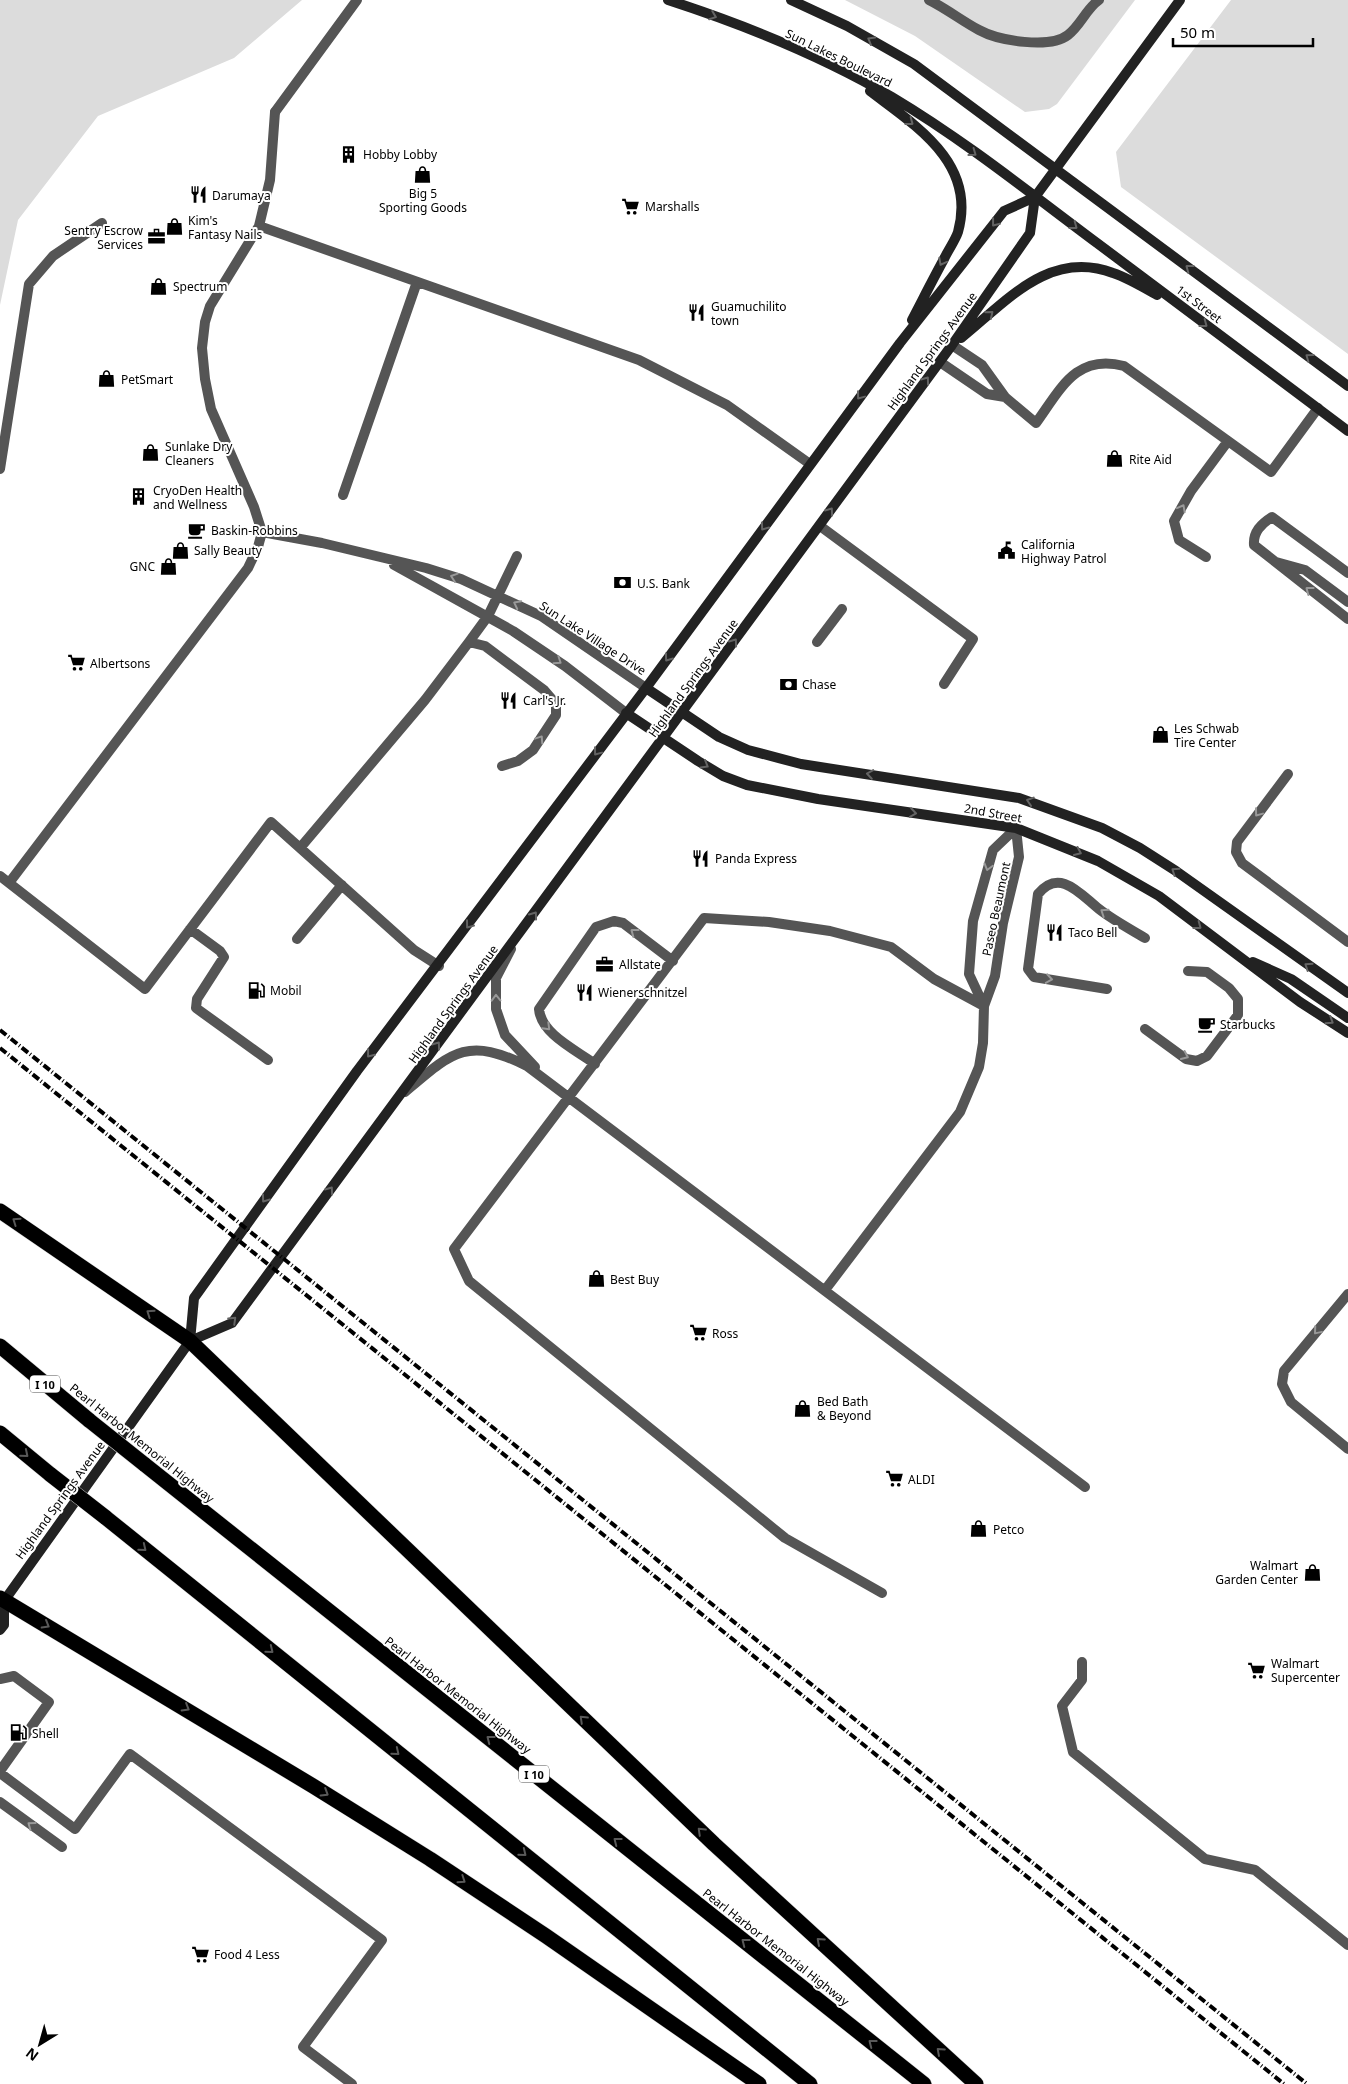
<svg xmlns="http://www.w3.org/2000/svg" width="1348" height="2084" viewBox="0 0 1348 2084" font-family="'Noto Sans',sans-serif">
  <rect width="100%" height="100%" fill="#fff"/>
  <path fill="#dcdcdc" d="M0,0H302L234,58L98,116L18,220L0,305Z
    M845,0H1135L1057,104L1049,109L1025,112L915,36Z
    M1231,0H1348V354L1121,187L1116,152Z"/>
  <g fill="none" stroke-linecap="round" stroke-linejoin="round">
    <defs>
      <path id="highway" d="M0,1211L190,1341L714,1844L976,2084
        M0,1346L90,1421
        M0,1433L51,1475
        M144,1464L924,2084
        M105,1517L810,2084
        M0,1598L313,1786L430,1859L546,1936L759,2084"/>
    </defs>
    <use href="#highway" stroke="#dbdbdb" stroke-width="16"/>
    <path stroke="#555" stroke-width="10" d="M929,0C947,9 962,21 979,30C999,41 1050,49 1068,35C1081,25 1086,9 1099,0
      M259,226L639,360L727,405L810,464
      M952,345L982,365L1005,397L1036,423C1060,390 1076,353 1124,366L1271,472L1318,408
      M940,362L987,394L1005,397
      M0,469L29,284L53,256L102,223
      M343,495L417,282
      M820,526L973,639L944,684
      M262,532L322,543L426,568L461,579L541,616L646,688
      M1206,557L1179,540L1174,521L1191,491L1228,441
      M1276,562L1305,570L1348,602
      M394,565L513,631L565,666L626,713
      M1348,573L1272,517C1261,524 1253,532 1254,545L1348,619
      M469,642L485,646L544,690L556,704V715L533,750L518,761L502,766
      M817,642L842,609
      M1288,774L1237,842L1236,852L1242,863L1348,942
      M300,848L425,700L469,642L488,616L517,556
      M0,876L145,989L271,822L414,950L439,966
      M9,883L248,568L258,547L262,532L254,507L211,409L205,379L202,348L205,322L210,306L259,226L270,180L275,112
      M190,929L220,951L224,957L197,999L196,1008L268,1060
      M297,939L342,885
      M511,949L496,978V1009L505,1035L535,1067
      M1107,989L1034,977L1028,969L1038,894C1060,867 1081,895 1099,909C1113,920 1130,929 1145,938
      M984,1006L969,974L973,921L993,850L1016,828
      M1145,1029L1186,1059L1197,1061L1207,1056L1238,1015V999L1229,988L1207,972L1188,971
      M595,1064C576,1050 541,1034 539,1009L596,927L614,921L623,923L673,961
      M405,1092C452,1052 467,1036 527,1066L1085,1487
      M825,1290L960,1112L979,1067L983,1043L984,1006L995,976L1003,923L1019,857L1016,828
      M1348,1294L1284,1371L1282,1384L1291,1402L1348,1449
      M882,1593L785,1538L469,1281L454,1249L704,918L769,922L830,931L891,947L934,979L984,1006
      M1082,1662V1680L1062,1706L1073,1752L1205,1859L1255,1870L1348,1945
      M0,1679L14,1676L49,1702L0,1771
      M0,1773L75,1829L130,1754L382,1940L303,2047L352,2084
      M0,1802L62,1847"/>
    <path stroke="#555" stroke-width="10" d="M275,112L357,0"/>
    <path stroke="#222" stroke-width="10" d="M668,0C745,25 822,56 892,97C964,140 1030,193 1097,243C1180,306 1264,368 1348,431
      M791,0L847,26L914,64L1348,386
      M870,91C916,126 977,163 958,232C955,241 948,250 944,259C933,279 923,299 912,320
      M961,338C1006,302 1049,249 1113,273C1128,278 1143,287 1157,295
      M646,688L719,737L748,750L801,764L1019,798L1102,828L1140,848L1176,871L1348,993
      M626,713L698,761L723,776L747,785L818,799L1016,828L1098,861L1159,896L1300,1002L1348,1033
      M1253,962L1291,979L1348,1018
      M190,1341L232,1323L952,345L1030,233L1035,197L1180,0
      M0,1630L4,1625V1601L190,1341L194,1298L357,1071L646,688L900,343L1004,211L1035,197"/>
    <use href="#highway" stroke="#000" stroke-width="15"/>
    <path stroke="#000" stroke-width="4" stroke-dasharray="8 2.5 1 2.5" stroke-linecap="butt" d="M0,1030L1307,2084
      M0,1048L1284,2084"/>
    <defs>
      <path id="highway-bridge" d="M90,1421L144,1464
        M51,1475L105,1517"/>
    </defs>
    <use href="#highway-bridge" stroke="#dbdbdb" stroke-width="16" stroke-linecap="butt"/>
    <use href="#highway-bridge" stroke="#000" stroke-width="15"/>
  </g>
  <defs><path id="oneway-chevron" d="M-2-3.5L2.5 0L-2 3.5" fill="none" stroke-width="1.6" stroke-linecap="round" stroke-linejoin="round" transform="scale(1.25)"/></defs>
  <g stroke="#646464">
    <use href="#oneway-chevron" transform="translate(713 16) rotate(21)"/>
    <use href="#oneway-chevron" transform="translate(871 40) rotate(-150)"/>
    <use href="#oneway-chevron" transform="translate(910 122) rotate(37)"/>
    <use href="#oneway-chevron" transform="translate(973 153) rotate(36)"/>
    <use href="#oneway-chevron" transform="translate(995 223) rotate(128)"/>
    <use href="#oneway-chevron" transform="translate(1074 226) rotate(37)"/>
    <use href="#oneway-chevron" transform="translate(942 262) rotate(118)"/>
    <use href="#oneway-chevron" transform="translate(1189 268) rotate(-143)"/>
    <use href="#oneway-chevron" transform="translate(990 314) rotate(-39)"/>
    <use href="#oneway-chevron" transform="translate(1204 324) rotate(37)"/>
    <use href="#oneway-chevron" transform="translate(1309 357) rotate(-144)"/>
    <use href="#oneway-chevron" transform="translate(926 380) rotate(-54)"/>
    <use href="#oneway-chevron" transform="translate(860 396) rotate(127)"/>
    <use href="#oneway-chevron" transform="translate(830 511) rotate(-54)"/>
    <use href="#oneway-chevron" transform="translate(764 527) rotate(126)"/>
    <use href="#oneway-chevron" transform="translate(734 642) rotate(-54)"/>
    <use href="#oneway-chevron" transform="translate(668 658) rotate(126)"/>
    <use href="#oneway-chevron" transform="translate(597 752) rotate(127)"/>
    <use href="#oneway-chevron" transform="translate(705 765) rotate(30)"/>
    <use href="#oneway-chevron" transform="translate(870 774) rotate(-171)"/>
    <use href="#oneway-chevron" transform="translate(1030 801) rotate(-162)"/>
    <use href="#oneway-chevron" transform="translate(913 813) rotate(8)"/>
    <use href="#oneway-chevron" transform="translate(1078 852) rotate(24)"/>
    <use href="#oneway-chevron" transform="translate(1175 871) rotate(-145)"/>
    <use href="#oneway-chevron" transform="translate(534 915) rotate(-54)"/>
    <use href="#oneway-chevron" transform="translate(469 925) rotate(127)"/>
    <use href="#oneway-chevron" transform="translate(1198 926) rotate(37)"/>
    <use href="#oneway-chevron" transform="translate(1308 966) rotate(-146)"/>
    <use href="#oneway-chevron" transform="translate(1330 1021) rotate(33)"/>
    <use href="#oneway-chevron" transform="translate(437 1045) rotate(-54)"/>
    <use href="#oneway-chevron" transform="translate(370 1054) rotate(128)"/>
    <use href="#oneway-chevron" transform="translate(330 1190) rotate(-54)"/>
    <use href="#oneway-chevron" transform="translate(265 1199) rotate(126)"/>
    <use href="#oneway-chevron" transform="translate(233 1320) rotate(-44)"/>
  </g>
  <g stroke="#999">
    <use href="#oneway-chevron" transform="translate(1182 508) rotate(-62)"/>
    <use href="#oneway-chevron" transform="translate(454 577) rotate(-161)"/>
    <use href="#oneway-chevron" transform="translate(1309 590) rotate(-143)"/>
    <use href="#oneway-chevron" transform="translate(517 604) rotate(-153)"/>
    <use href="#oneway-chevron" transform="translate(558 661) rotate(34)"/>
    <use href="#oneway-chevron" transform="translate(540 739) rotate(-56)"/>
    <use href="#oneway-chevron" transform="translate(1258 813) rotate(127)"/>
    <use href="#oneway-chevron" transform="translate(988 867) rotate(106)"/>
    <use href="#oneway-chevron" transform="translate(1104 912) rotate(-146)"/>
    <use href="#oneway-chevron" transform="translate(634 932) rotate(-143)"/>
    <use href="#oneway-chevron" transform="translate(1049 979) rotate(9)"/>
    <use href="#oneway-chevron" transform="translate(496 998) rotate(-91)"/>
    <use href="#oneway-chevron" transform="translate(547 1027) rotate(45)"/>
    <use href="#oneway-chevron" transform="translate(1185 1056) rotate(25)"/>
    <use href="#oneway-chevron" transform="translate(1317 1331) rotate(130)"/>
    <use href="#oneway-chevron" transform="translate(31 1825) rotate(-144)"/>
  </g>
  <g stroke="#595959">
    <use href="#oneway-chevron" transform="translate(16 1221) rotate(-145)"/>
    <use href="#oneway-chevron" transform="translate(150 1313) rotate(-145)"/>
    <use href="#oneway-chevron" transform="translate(25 1454) rotate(40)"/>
    <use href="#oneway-chevron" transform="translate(143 1548) rotate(39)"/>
    <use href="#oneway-chevron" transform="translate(46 1625) rotate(30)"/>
    <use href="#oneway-chevron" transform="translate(270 1650) rotate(39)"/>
    <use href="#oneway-chevron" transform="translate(186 1708) rotate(31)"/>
    <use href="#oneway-chevron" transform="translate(583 1719) rotate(-136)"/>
    <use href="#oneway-chevron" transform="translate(490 1739) rotate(-142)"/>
    <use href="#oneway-chevron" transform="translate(396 1752) rotate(39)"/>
    <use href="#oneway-chevron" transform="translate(325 1793) rotate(32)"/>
    <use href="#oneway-chevron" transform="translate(701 1831) rotate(-136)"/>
    <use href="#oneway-chevron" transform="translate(617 1841) rotate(-142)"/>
    <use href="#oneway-chevron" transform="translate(523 1853) rotate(39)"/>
    <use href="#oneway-chevron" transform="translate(462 1880) rotate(34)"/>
    <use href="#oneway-chevron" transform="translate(820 1941) rotate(-138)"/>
    <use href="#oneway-chevron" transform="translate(745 1942) rotate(-142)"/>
    <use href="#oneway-chevron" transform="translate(872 2043) rotate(-142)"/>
    <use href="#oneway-chevron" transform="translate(940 2051) rotate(-138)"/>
  </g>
  <defs>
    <symbol id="building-bare" viewBox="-9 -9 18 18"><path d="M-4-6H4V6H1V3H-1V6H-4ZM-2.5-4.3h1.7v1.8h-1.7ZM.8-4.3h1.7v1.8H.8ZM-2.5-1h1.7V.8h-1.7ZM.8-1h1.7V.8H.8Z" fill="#000" stroke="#fff" stroke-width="2.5" paint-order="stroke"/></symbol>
    <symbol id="shop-bare" viewBox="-9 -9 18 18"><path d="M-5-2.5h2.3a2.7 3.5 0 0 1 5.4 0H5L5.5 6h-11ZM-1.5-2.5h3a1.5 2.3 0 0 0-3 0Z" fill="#000" stroke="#fff" stroke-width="2.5" paint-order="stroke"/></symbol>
    <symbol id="restaurant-bare" viewBox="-9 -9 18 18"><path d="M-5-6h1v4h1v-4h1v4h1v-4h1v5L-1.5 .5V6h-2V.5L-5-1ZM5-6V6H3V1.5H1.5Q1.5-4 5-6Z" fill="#000" stroke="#fff" stroke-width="2.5" paint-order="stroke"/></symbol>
    <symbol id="supermarket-bare" viewBox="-9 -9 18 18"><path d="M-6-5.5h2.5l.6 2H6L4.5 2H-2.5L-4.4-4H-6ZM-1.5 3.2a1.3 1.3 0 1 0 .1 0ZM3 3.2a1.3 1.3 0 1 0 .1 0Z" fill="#000" stroke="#fff" stroke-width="2.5" paint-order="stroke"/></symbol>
    <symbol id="office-bare" viewBox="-9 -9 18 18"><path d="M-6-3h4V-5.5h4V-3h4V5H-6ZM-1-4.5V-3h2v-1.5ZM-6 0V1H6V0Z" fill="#000" stroke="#fff" stroke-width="2.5" paint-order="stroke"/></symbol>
    <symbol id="cafe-bare" viewBox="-9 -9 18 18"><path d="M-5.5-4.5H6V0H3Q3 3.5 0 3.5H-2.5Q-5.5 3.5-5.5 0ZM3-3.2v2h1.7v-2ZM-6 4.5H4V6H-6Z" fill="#000" stroke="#fff" stroke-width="2.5" paint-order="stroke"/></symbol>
    <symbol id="civic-bare" viewBox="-9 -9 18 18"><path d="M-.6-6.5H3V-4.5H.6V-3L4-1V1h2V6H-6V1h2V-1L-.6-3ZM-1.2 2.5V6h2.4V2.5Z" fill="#000" stroke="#fff" stroke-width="2.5" paint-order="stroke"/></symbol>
    <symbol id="bank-bare" viewBox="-9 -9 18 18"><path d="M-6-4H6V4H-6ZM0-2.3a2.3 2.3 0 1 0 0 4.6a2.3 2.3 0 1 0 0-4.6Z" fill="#000" stroke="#fff" stroke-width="2.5" paint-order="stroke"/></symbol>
    <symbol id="fuel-bare" viewBox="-9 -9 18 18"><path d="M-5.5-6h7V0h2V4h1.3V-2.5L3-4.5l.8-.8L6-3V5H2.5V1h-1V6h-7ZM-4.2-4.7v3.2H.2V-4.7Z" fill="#000" stroke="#fff" stroke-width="2.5" paint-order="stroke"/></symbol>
  </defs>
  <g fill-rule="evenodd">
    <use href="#building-bare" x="336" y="142" width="25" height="25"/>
    <use href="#shop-bare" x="410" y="162" width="25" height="25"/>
    <use href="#restaurant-bare" x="186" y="182" width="25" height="25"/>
    <use href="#supermarket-bare" x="618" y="194" width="25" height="25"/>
    <use href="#shop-bare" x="162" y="214" width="25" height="25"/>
    <use href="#office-bare" x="144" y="224" width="25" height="25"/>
    <use href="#shop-bare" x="146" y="274" width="25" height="25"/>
    <use href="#restaurant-bare" x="684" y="300" width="25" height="25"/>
    <use href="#shop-bare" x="94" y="366" width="25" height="25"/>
    <use href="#shop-bare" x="138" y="440" width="25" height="25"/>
    <use href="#shop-bare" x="1102" y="446" width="25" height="25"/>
    <use href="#building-bare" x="126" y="484" width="25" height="25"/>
    <use href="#cafe-bare" x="184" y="518" width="25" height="25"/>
    <use href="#shop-bare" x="168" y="538" width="25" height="25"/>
    <use href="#civic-bare" x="994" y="538" width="25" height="25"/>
    <use href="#shop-bare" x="156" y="554" width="25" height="25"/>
    <use href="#bank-bare" x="610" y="570" width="25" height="25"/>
    <use href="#supermarket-bare" x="64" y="650" width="25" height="25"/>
    <use href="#bank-bare" x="776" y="672" width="25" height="25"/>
    <use href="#restaurant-bare" x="496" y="688" width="25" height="25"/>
    <use href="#shop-bare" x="1148" y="722" width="25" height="25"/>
    <use href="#restaurant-bare" x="688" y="846" width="25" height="25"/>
    <use href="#restaurant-bare" x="1042" y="920" width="25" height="25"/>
    <use href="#office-bare" x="592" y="952" width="25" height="25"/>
    <use href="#fuel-bare" x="244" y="978" width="25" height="25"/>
    <use href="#restaurant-bare" x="572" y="980" width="25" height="25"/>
    <use href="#cafe-bare" x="1194" y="1012" width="25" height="25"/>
    <use href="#shop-bare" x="584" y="1266" width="25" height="25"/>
    <use href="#supermarket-bare" x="686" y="1320" width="25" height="25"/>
    <use href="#shop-bare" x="790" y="1396" width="25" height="25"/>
    <use href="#supermarket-bare" x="882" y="1466" width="25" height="25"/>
    <use href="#shop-bare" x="966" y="1516" width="25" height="25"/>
    <use href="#shop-bare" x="1300" y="1560" width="25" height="25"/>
    <use href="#supermarket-bare" x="1244" y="1658" width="25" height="25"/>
    <use href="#fuel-bare" x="6" y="1720" width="25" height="25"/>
    <use href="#supermarket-bare" x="188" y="1942" width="25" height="25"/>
  </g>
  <g text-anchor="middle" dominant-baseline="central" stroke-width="4" stroke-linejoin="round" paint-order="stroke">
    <g fill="#fff" stroke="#4c4c4c" stroke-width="1">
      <rect x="30" y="1375.5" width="30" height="17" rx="4"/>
      <rect x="519" y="1765.5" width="30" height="17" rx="4"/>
    </g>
    <g font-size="11" font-weight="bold" fill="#000">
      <text x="45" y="1384">I 10</text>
      <text x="534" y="1774">I 10</text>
    </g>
    <g font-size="12" fill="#000" stroke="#fff">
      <text transform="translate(839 58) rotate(26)">Sun Lakes Boulevard</text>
      <text transform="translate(1199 304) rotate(37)">1st Street</text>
      <text transform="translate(932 351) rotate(-54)">Highland Springs Avenue</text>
      <text transform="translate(593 638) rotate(33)">Sun Lake Village Drive</text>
      <text transform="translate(693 678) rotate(-54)">Highland Springs Avenue</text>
      <text transform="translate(993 813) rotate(10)">2nd Street</text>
      <text transform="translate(996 909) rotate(-78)">Paseo Beaumont</text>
      <text transform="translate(453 1004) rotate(-54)">Highland Springs Avenue</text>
      <text transform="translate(142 1443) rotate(39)">Pearl Harbor Memorial Highway</text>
      <text transform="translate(60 1500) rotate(-54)">Highland Springs Avenue</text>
      <text transform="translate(458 1695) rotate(38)">Pearl Harbor Memorial Highway</text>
      <text transform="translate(776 1947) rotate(38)">Pearl Harbor Memorial Highway</text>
    </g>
    <g font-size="12" fill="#000" stroke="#fff" text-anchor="start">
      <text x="363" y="154">Hobby Lobby</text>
      <text x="423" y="193" text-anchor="middle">Big 5<tspan x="423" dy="14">Sporting Goods</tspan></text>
      <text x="212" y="195">Darumaya</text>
      <text x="645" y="206">Marshalls</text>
      <text x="188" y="220">Kim's<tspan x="188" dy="14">Fantasy Nails</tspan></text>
      <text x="143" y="230" text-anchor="end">Sentry Escrow<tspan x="143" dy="14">Services</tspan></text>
      <text x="173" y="286">Spectrum</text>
      <text x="711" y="306">Guamuchilito<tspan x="711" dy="14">town</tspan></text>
      <text x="121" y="379">PetSmart</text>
      <text x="165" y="446">Sunlake Dry<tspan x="165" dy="14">Cleaners</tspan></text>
      <text x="1129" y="459">Rite Aid</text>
      <text x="153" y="490">CryoDen Health<tspan x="153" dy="14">and Wellness</tspan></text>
      <text x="211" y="530">Baskin-Robbins</text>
      <text x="1021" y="544">California<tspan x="1021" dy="14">Highway Patrol</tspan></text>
      <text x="194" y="550">Sally Beauty</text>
      <text x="155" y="566" text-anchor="end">GNC</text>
      <text x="637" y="583">U.S. Bank</text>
      <text x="90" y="663">Albertsons</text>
      <text x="802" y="684">Chase</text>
      <text x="523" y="700">Carl's Jr.</text>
      <text x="1174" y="728">Les Schwab<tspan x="1174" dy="14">Tire Center</tspan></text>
      <text x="715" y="858">Panda Express</text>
      <text x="1068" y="932">Taco Bell</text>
      <text x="619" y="964">Allstate</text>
      <text x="270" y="990">Mobil</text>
      <text x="598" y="992">Wienerschnitzel</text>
      <text x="1220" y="1024">Starbucks</text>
      <text x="610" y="1279">Best Buy</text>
      <text x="712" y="1333">Ross</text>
      <text x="817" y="1401">Bed Bath<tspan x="817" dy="14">&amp; Beyond</tspan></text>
      <text x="908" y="1479">ALDI</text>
      <text x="993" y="1529">Petco</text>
      <text x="1298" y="1565" text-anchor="end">Walmart<tspan x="1298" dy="14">Garden Center</tspan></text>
      <text x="1271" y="1663">Walmart<tspan x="1271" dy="14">Supercenter</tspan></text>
      <text x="32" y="1733">Shell</text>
      <text x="214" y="1954">Food 4 Less</text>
    </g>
  </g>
  <g transform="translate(40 2044) rotate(217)" stroke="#ffffff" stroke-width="4" paint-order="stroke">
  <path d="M0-4L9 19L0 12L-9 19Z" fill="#000000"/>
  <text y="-8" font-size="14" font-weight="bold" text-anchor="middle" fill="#000000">N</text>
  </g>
  <path d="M1173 38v8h140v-8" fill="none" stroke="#000000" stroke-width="2.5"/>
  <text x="1180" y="38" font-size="15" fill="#000000" stroke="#ffffff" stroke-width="4" paint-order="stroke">50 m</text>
</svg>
